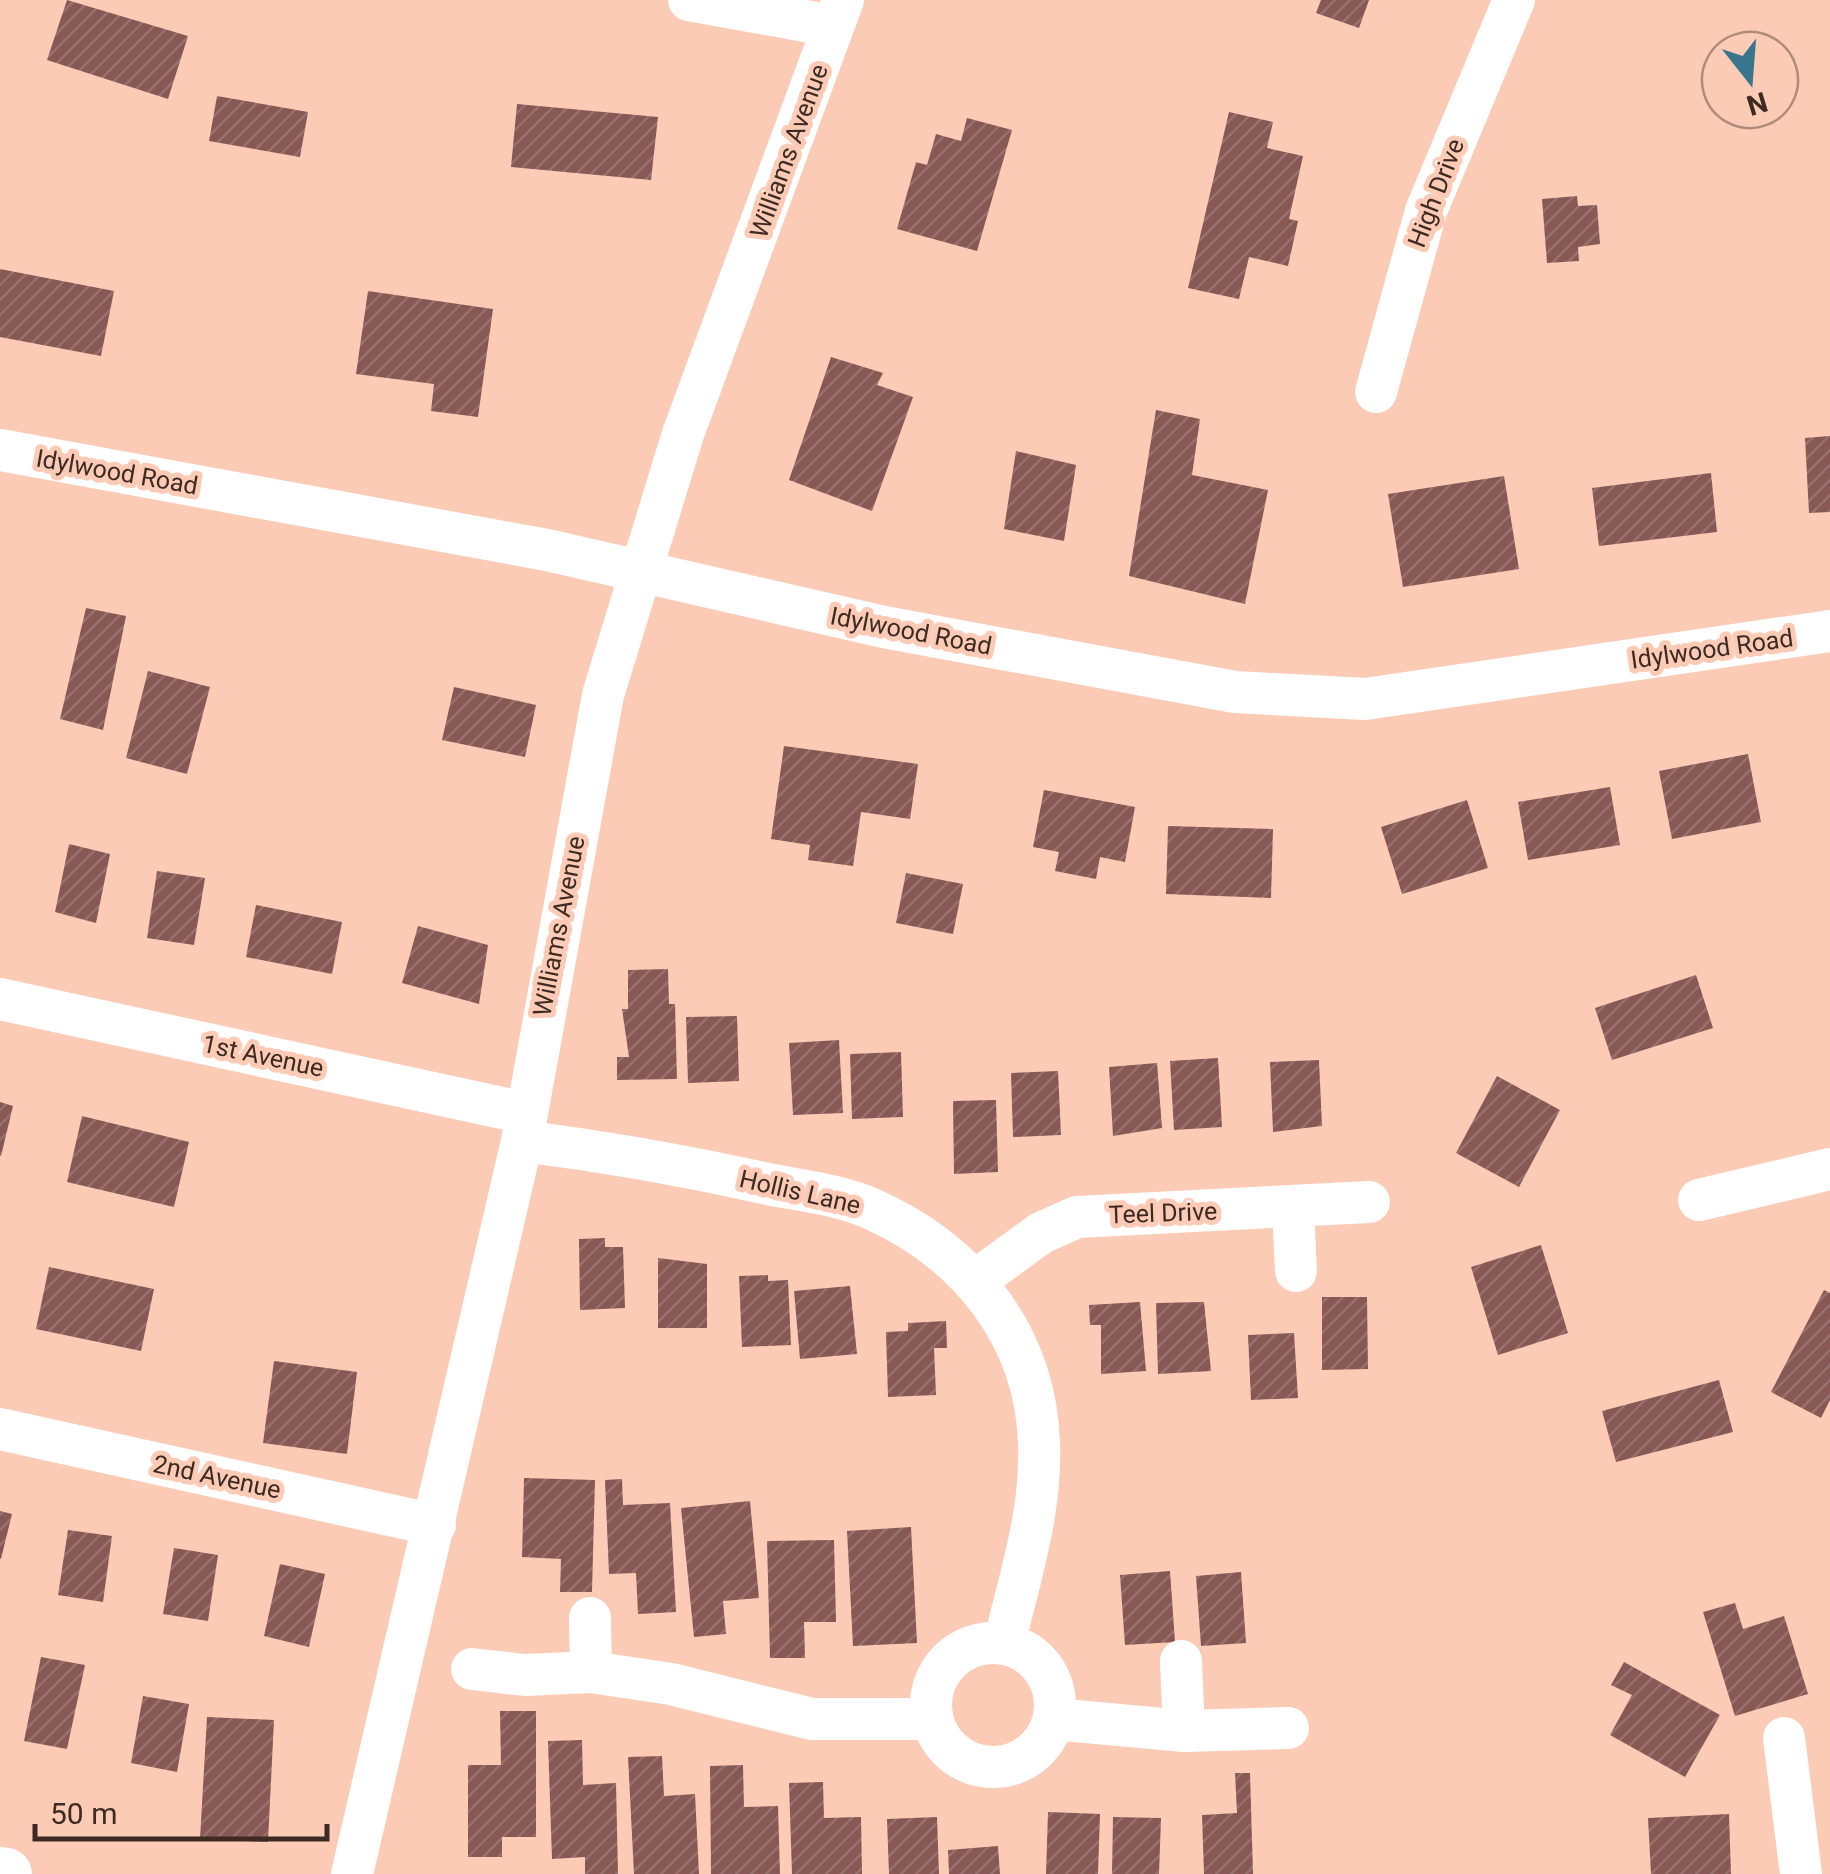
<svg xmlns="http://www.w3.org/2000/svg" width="1830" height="1874" viewBox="0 0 1830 1874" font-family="Roboto,sans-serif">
  <defs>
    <pattern id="building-hatch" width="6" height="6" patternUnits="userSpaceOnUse" patternTransform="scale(2.5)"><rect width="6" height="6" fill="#875854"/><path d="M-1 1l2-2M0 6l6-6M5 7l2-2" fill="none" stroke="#96726e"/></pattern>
  </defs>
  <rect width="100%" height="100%" fill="#fccbb6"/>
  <path fill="url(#building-hatch)" d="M67,0L188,36L168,99L47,60Z
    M1321,0H1369L1359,28L1316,13Z
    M217,96L308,112L300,157L209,141Z
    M517,104L658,117L651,180L511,167Z
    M1229,112L1273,122L1267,148L1303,156L1289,219L1298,221L1288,266L1249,257L1239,299L1188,288Z
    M967,118L1012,130L977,251L897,229L916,162L927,165L936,134L961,141Z
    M1577,196L1578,206L1597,205L1600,244L1578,247L1579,261L1547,263L1542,199Z
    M0,269L114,291L101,356L0,337Z
    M368,291L493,309L478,417L431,411L434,384L356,374Z
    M831,357L883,373L877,385L913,397L872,511L789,480Z
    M1156,410L1200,419L1192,475L1268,490L1245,604L1129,576Z
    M1830,436V512L1809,513L1805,438Z
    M1016,451L1076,465L1064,541L1004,529Z
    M1711,473L1717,532L1599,546L1592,488Z
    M1504,476L1519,569L1403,587L1388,494Z
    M86,608L126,616L103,730L60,719Z
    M148,671L210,687L187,774L126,758Z
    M454,687L536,705L525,757L442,740Z
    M784,746L918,764L910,819L861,812L853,866L808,860L810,845L771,839Z
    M1748,754L1761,822L1672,839L1659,771Z
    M1610,787L1620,845L1528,860L1518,802Z
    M1044,790L1135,807L1125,862L1100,857L1096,879L1055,871L1059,852L1033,847Z
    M1467,800L1488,868L1402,894L1381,827Z
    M1168,826L1273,829L1271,898L1166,894Z
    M69,844L110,854L96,923L55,912Z
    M157,871L205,878L194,945L147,938Z
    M906,873L963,884L953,934L896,923Z
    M256,905L342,922L332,974L246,957Z
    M418,926L488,945L479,1004L402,983Z
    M668,969L669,1004H675L677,1079L617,1080V1057H629L622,1009H628V970Z
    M1696,975L1713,1028L1612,1060L1595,1008Z
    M737,1016L739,1081L688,1083L686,1017Z
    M839,1040L843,1113L793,1115L789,1043Z
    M901,1052L903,1117L852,1119L850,1054Z
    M1218,1058L1222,1127L1174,1130L1170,1061Z
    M1319,1060L1322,1126L1273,1132L1270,1062Z
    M1157,1063L1162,1128L1113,1136L1109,1067Z
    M1058,1071L1061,1135L1013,1137L1011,1073Z
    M1497,1076L1560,1110L1519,1187L1456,1153Z
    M996,1100L998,1172L954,1174L953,1101Z
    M0,1102L13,1106L1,1156H0Z
    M82,1116L189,1142L174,1207L67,1182Z
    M605,1238V1247H623L625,1308L580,1310L579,1239Z
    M1541,1245L1568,1333L1498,1355L1471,1267Z
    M658,1258L707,1264V1328H658Z
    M49,1267L154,1289L141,1351L36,1329Z
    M768,1275V1281L788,1280L791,1345L742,1347L739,1276Z
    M850,1286L857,1354L800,1359L794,1291Z
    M1824,1290L1830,1293V1400L1821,1418L1771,1392Z
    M1322,1297H1367L1368,1369L1322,1370Z
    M1140,1302L1146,1371L1101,1374V1325H1090L1089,1305Z
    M1204,1302L1211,1371L1158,1374L1156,1303Z
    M946,1321L947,1348H934L936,1395L888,1397L886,1332L908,1331V1323Z
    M1294,1333L1298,1398L1251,1400L1248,1335Z
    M274,1361L357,1372L347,1454L263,1443Z
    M1719,1380L1733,1432L1616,1462L1602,1411Z
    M524,1478L595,1480L592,1592H560L561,1559L522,1557Z
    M622,1479L623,1505L670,1503L676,1612L638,1614L636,1573L609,1574L605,1480Z
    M750,1501L759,1598L723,1601L726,1634L694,1637L681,1508Z
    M0,1511L12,1514L1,1559H0Z
    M911,1527L917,1643L853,1646L847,1531Z
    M68,1530L112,1536L103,1602L58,1595Z
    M834,1540L836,1622H804L805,1658H770L767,1541Z
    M174,1548L218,1555L208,1621L163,1614Z
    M280,1564L325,1574L309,1647L264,1636Z
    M1170,1571L1175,1642L1125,1645L1120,1575Z
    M1241,1572L1246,1643L1201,1646L1196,1576Z
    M1735,1603L1743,1629L1784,1616L1808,1694L1735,1716L1703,1612Z
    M41,1657L85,1665L67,1749L24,1741Z
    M1624,1662L1720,1715L1685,1777L1610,1735L1632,1695L1611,1685Z
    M143,1696L189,1704L177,1772L131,1763Z
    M500,1711H536V1837H502V1857H468V1765H501Z
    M207,1717L274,1720L268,1842L200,1839Z
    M582,1740L583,1785L616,1783L618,1874H585V1857L552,1859L548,1741Z
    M662,1756L664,1796L695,1794L699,1874H634L628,1757Z
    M743,1765L744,1807L778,1806L780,1874H711L710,1766Z
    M1235,1773H1250L1253,1874H1204L1202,1815L1237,1813Z
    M823,1782L824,1818L861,1817L862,1874H792L789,1783Z
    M1048,1812L1100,1814L1098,1874H1046Z
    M1729,1814L1731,1874H1651L1648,1818Z
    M937,1817L939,1874H889L887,1819Z
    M1113,1817L1161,1818L1159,1874H1112Z
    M998,1846L1000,1874H949L948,1850Z"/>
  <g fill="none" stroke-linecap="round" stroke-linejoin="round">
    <path stroke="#fff" stroke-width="42" d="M689,0L833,26
      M1376,392L1426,211L1514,0
      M0,450L547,550L884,627L1235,692L1365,699L1830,631
      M0,999L525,1113
      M522,1141C601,1151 677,1164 754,1181C792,1190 837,1193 872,1209C968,1252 1035,1335 1039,1442C1042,1511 1020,1577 1004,1644
      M1699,1200L1830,1169
      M1293,1208L1296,1271
      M975,1281L1041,1233L1077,1217L1369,1202
      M0,1429L435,1525
      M590,1618L591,1672
      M931 1705a62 62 0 1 1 124 0a62 62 0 1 1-124 0Z
      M1181,1661L1184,1731
      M472,1669L525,1675L591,1672L671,1684L812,1719H932
      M1054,1719L1184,1731L1288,1728
      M1784,1738L1801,1874
      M352,1874L522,1141L603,695L683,434L843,0"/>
    <path stroke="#fff" stroke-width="52" d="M0,1873L6,1874"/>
  </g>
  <g text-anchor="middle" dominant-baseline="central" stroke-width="10" stroke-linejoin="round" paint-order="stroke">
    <g font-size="25" fill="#3d2b23" stroke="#fccbb6">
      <text transform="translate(789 151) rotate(-70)">Williams Avenue</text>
      <text transform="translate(1436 193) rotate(-69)">High Drive</text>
      <text transform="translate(117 472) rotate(10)">Idylwood Road</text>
      <text transform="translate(911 631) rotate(11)">Idylwood Road</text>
      <text transform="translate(1712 649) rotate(-8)">Idylwood Road</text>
      <text transform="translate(559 926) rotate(-79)">Williams Avenue</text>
      <text transform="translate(263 1056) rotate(12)">1st Avenue</text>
      <text transform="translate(800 1192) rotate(13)">Hollis Lane</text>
      <text transform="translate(1163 1213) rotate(-2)">Teel Drive</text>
      <text transform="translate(217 1477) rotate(12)">2nd Avenue</text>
    </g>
  </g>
  <g transform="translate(1750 80) rotate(163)"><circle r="48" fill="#fccbb6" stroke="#b08b7b" stroke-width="2.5"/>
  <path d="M0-8L18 38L0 25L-18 38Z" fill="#39768d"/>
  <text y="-15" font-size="28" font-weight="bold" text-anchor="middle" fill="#3d2b23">N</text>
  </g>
  <path d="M35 1824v15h292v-15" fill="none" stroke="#3d2b23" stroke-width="5"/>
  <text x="50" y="1824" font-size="30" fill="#3d2b23" stroke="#fccbb6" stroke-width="8" paint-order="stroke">50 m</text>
</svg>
